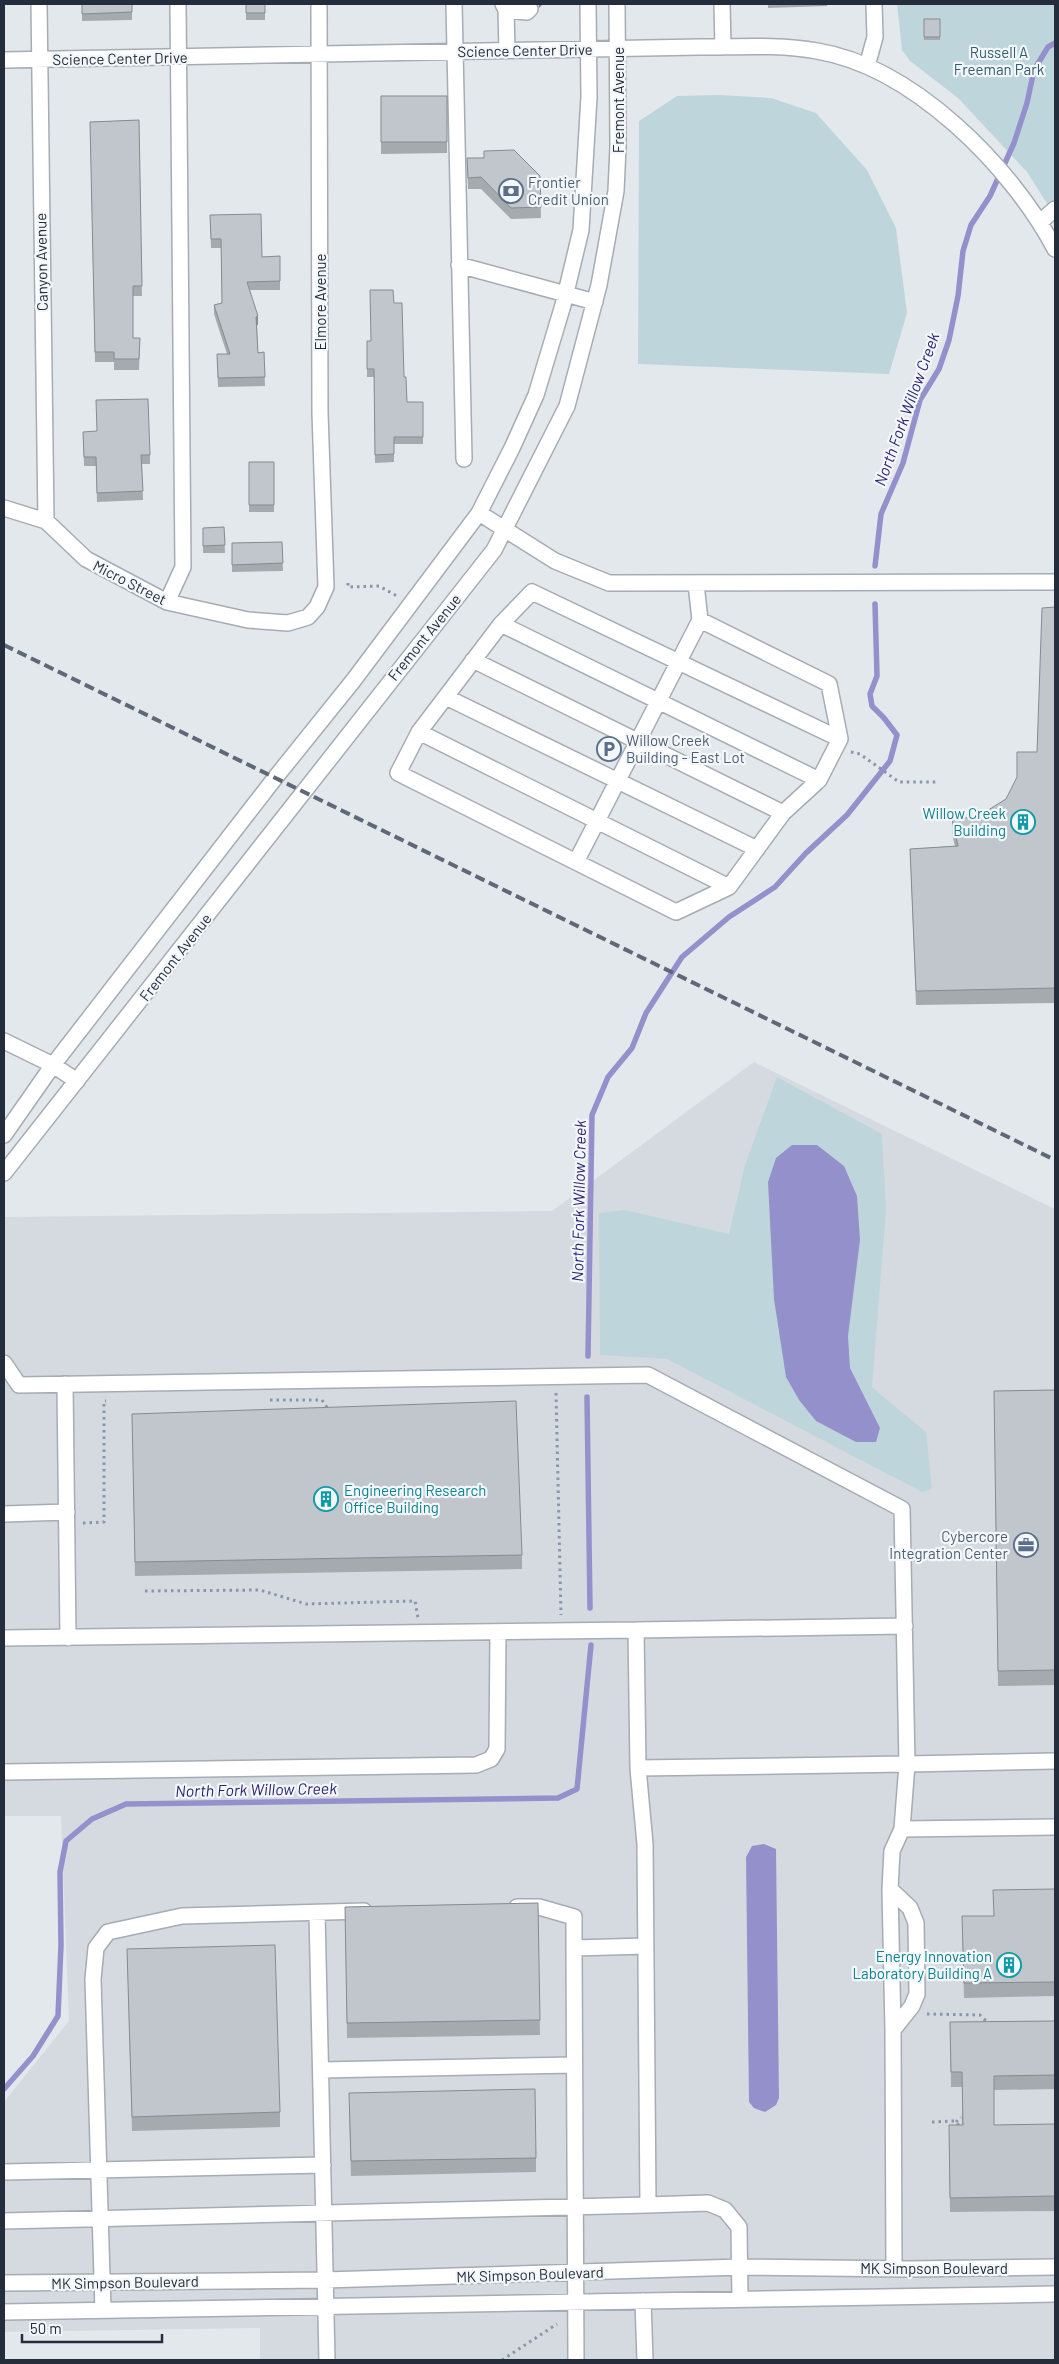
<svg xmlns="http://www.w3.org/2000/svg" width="1059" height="2364" viewBox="0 0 1059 2364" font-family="Barlow,sans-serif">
  <rect width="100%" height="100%" fill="#e3e8ec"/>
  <path fill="#d5dae0" d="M754,1062L1055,1209V2360H260V2328L4,2332V2102L69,2021L61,1816H4V1217L552,1211Z"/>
  <path fill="#bed6db" d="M897,4H1055V216L1027,172L958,98L910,61L902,50Z
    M720,95L771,98L816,113L867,170L896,228L907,313L889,374L638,364L639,121L677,96Z
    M777,1077L882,1134L886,1210L872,1387L926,1432L932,1489L922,1492L667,1359L600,1355L599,1213L625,1210L729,1234L745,1165Z"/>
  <path fill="#9490cc" d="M792,1145H817L844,1166L857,1196L860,1240L848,1336L850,1368L880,1428L876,1442H856L816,1421L799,1400L786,1377L774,1299L768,1182L776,1158Z
    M764,1844L776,1849L779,2098L776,2105L765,2112L754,2108L749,2102L746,1857L752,1846Z"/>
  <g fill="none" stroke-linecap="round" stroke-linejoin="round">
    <path stroke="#9490cc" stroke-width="5.5" d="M875,566L881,514L903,463L920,400L939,369L949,340L958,296L963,251L971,225L990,196L1014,143L1027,103L1034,70L1048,47L1055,43
      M588,1356L592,1115L608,1077L632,1048L646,1013L682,957L729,917L775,887L806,853L847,815L890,761L897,735L884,718L872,706L870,694L877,676L875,604
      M587,1397L590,1608
      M4,2089L33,2056L58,2016L61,1945L60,1872L66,1841L92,1819L126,1804L558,1798L577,1789L591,1645"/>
    <defs>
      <path id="minor" d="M39,4L46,521
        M454,4L464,459
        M503,4L506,10L527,12L530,9
        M722,4L723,47
        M507,50L506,10L510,4
        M4,60L700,47C739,47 778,44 817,51C913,67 1011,166 1055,249
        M867,66L875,37L874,4
        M1040,222L1055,209
        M459,265L595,302
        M4,508L46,521L86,559L167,602L248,620L288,623L308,617L317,607L326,587L320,413L319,4
        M479,513L555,561L609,583L1055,582
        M167,602L183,567L178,4
        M700,620L829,684L840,739L819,780L783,813L729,887L676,912L398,773L419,732L501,624L532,592L840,739
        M501,624L819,780
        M473,660L783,813
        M446,697L757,849
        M419,732L729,887
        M576,862L700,620L696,584
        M4,1041L53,1065L77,1081
        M4,1135L53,1065L275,778L353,681L479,513L512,448L536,395L563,305L581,230L589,97L588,4
        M4,1173L494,550L567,406L599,285L616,191L618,147L617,4
        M4,1363L19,1385L648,1375L902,1509L907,1764L638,1768L636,1630L4,1638
        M65,1384L68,1638
        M4,1514L67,1512
        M636,1630L905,1626
        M638,1768L645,1844L648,2205L708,2203L725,2210L739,2227L740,2298
        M4,1772L476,1765L491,1759L497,1749L498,1632
        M902,1829L907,1764L1055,1761
        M890,1889L910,1908L916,1923L917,1994L912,2006L893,2030
        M517,1907H539L574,1917V1948
        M317,1913L327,2360
        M321,2070L574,2065
        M4,2172L323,2165
        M4,2221L648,2205
        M894,2269L893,2030L890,1889L892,1851L902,1829L1055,1827
        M4,2283L325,2280L740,2267L907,2269L1055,2267
        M643,2301L645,2360
        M103,2310L93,1979L96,1948L108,1932L182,1916L364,1911
        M4,2312L1055,2294
        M576,2360L574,1948L646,1946"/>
    </defs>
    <use href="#minor" stroke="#a6acb4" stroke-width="18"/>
    <path stroke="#8796ad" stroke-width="3" stroke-dasharray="2.5 4" stroke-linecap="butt" d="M348,583V587L379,586L397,596
      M851,752L860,754L899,782H938
      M556,1393L561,1615
      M270,1400H322L328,1409
      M83,1523L104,1522V1401H106
      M145,1591L260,1590L306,1604L415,1601L418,1618
      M927,2014L980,2015L989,2024
      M932,2122L954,2121L960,2126
      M956,2122L961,2117
      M502,2360L557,2324"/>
    <use href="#minor" stroke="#fff" stroke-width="15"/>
    <path stroke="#5f6877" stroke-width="4" stroke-dasharray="10 5" stroke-linecap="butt" d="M4,645L1055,1160"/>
  </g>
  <path fill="#a5aaaf" d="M82,4H132V20L82,21Z
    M246,4H265V20H246Z
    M768,4H827V6L768,8Z
    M924,19H940V40H924Z
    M381,96H447V153L381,154Z
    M139,120L142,296H133V338H140L139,370H114V362H95L90,122Z
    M467,158L540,176L541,218L511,219L481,189H468Z
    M210,215L262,257L280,256V290H250L258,325H257L258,353L264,352L265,386L218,387L217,354H227L214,314V305L222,303L221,248H211Z
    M394,303L407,402H423V444H394V462L375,463L374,377H367V341H371Z
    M83,432L150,455V464H142L143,500L97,502L96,466H84Z
    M249,462H274V512H249Z
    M224,527L225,553H203V528Z
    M282,542L283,571L232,572V543Z
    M1055,607V1003L916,1005L910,849L955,846L952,834V819L977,817L1006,799L1037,752Z
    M1055,1390V1685L998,1686L994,1391Z
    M132,1414L522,1555V1569L135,1576Z
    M1055,1889V1996L964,1998L962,1916H993Z
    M538,1903L540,2035L347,2038L345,1907Z
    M127,1949L280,2112V2127L132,2131Z
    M1055,2021V2089L994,2090V2125L1055,2124V2211L950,2212L949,2125H962V2087H951L950,2022Z
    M349,2107L536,2158V2172L351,2176Z"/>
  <path fill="#868b8f" d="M539,4H543L539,8Z
    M258,316V325H256V317Z"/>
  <path fill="#c0c6cc" stroke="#868b8f" d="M82,4H132V12L82,14Z
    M246,4H265V13H246Z
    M924,19H940V37H924Z
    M381,96H447V142H381Z
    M139,120L142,286H133V338H140L139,359H114V352H95L90,122Z
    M514,150L540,176L541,207L511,208L481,177L468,178L467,158H484V151Z
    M261,214L262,257L280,256V281L247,282L258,316L256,317L258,353L264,352L265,377L218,378L217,354H230L214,305L222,303L221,239H211L210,215Z
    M370,290H393L394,303H402L404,377H406L407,402H423V437H394V454L375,455L374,369H367V341H371Z
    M148,399L150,455H141L143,491L97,493L96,457H84L83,432L97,431L96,400Z
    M249,462H274V505H249Z
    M224,527L225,545L203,546V528Z
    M282,542L283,563L232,565V543Z
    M1055,607V988L916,991L910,849L958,846L952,819L977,817L1006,799L1017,777V752H1037L1042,608Z
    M1055,1390V1670L998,1671L994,1391Z
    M516,1401L522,1555L135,1562L132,1414Z
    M1055,1889V1982L964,1983L962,1916H994L993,1890Z
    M538,1903L540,2020L347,2023L345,1907Z
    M275,1945L280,2112L132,2117L127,1949Z
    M1055,2021V2075L994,2076V2125L1055,2124V2196L950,2198L949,2125H963L962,2072H951L950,2022Z
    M535,2089L536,2158L351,2161L349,2093Z"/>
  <defs>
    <symbol id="bank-ring" viewBox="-11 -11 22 22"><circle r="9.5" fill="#f4f7f9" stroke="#5c6f8a" stroke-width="1.5"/><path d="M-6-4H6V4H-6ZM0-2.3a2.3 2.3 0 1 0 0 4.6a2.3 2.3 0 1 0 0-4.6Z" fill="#5c6f8a"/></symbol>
    <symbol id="parking-ring" viewBox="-11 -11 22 22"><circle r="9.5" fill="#f4f7f9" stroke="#5c6f8a" stroke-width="1.5"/><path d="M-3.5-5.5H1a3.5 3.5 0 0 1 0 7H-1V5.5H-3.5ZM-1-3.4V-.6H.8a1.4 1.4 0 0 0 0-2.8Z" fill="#5c6f8a"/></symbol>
    <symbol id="building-ring" viewBox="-11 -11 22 22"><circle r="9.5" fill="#f4f7f9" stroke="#0f9aa8" stroke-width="1.5"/><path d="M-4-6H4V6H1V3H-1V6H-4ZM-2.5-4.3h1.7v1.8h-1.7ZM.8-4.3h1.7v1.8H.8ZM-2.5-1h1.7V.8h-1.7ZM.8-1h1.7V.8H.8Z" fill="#0f9aa8"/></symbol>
    <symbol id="office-ring" viewBox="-11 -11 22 22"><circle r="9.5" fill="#f4f7f9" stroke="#5c6f8a" stroke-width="1.5"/><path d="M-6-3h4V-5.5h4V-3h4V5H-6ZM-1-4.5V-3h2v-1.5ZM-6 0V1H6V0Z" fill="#5c6f8a"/></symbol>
  </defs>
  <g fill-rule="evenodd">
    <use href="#bank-ring" x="497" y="177" width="28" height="28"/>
    <use href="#parking-ring" x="595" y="735" width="28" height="28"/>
    <use href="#building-ring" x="1009" y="808" width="28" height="28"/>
    <use href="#building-ring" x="312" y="1485" width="28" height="28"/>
    <use href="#office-ring" x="1012" y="1531" width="28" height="28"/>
    <use href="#building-ring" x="995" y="1951" width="28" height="28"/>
  </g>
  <g text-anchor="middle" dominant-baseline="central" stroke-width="4.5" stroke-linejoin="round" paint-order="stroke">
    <g font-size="15" fill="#242d3c" stroke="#f4f7f9">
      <text transform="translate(525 50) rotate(-1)">Science Center Drive</text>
      <text transform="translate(120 58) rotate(-1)">Science Center Drive</text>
      <text transform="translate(618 100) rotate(-90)">Fremont Avenue</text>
      <text transform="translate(41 262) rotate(-91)">Canyon Avenue</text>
      <text transform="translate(320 302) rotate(-90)">Elmore Avenue</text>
      <text transform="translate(130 582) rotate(27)">Micro Street</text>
      <text transform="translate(424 637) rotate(-51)">Fremont Avenue</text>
      <text transform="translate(175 957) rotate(-52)">Fremont Avenue</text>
      <text x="934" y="2268">MK Simpson Boulevard</text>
      <text transform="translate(530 2274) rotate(-2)">MK Simpson Boulevard</text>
      <text transform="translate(125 2282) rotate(-1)">MK Simpson Boulevard</text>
    </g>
    <g font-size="15" fill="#325d70" stroke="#f4f7f9">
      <text x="999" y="52">Russell A<tspan x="999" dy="17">Freeman Park</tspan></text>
    </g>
    <g font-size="15" fill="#4e5e75" stroke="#f4f7f9" text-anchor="start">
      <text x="528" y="182">Frontier<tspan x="528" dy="17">Credit Union</tspan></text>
      <text x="626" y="740">Willow Creek<tspan x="626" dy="17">Building - East Lot</tspan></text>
      <text x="1008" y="1536" text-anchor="end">Cybercore<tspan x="1008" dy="17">Integration Center</tspan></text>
    </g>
    <g font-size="15" fill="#0d838f" stroke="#f4f7f9" text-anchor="end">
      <text x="1006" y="813">Willow Creek<tspan x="1006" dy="17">Building</tspan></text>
      <text x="344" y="1490" text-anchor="start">Engineering Research<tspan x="344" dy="17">Office Building</tspan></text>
      <text x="992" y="1956">Energy Innovation<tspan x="992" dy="17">Laboratory Building A</tspan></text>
    </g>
    <g font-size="16" font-style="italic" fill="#292373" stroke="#f4f7f9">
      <text transform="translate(906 409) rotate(-70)">North Fork Willow Creek</text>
      <text transform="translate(578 1201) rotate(-89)">North Fork Willow Creek</text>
      <text transform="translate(256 1789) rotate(-1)">North Fork Willow Creek</text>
    </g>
  </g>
  <rect width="1059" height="2364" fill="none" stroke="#242d3c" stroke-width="10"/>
  <path d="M22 2334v8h140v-8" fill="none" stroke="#242d3c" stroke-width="2.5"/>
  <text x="30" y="2334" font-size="15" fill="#242d3c" stroke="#f4f7f9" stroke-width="4" paint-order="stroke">50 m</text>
</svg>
